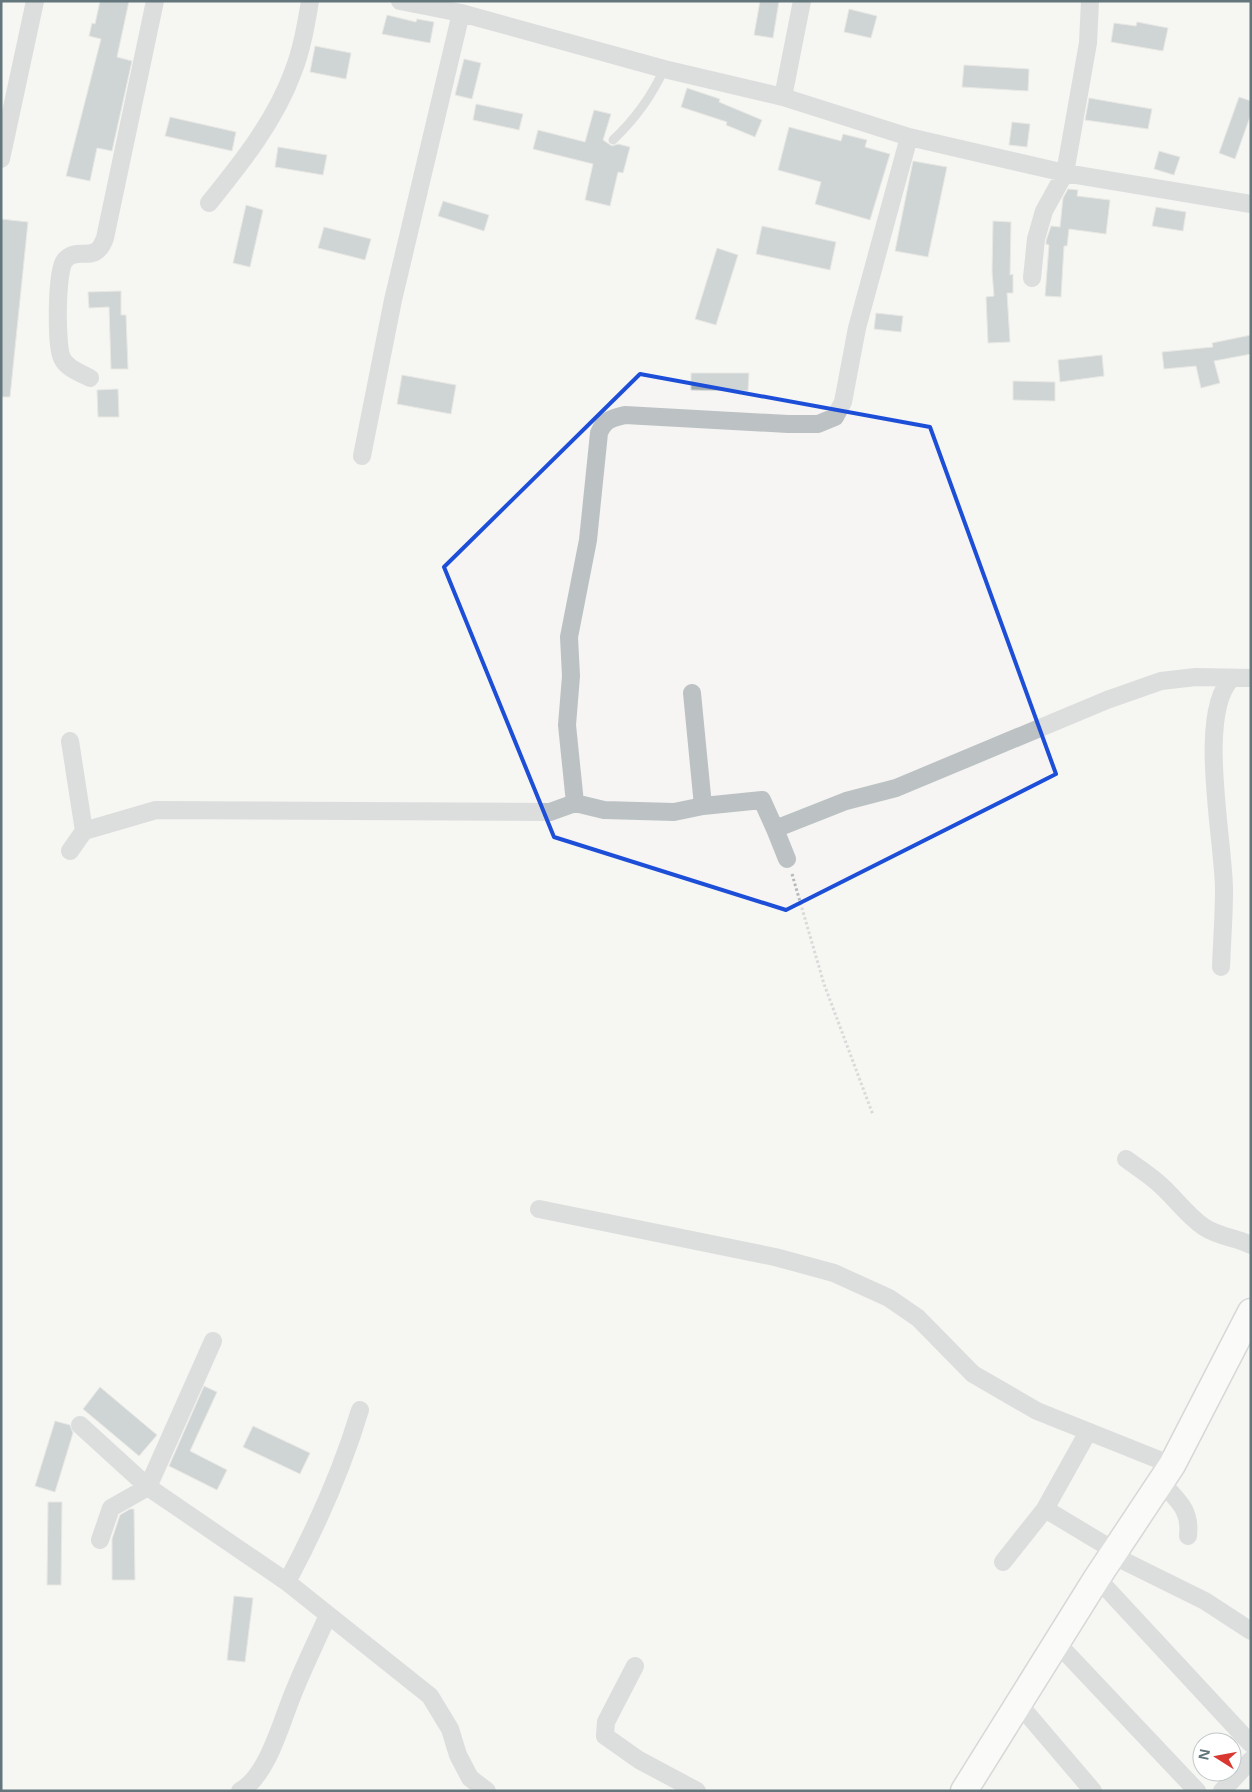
<svg xmlns="http://www.w3.org/2000/svg" width="1252" height="1792" viewBox="0 0 1252 1792" font-family="'Noto Sans',sans-serif">
  <rect width="100%" height="100%" fill="#f6f5f3"/>
  <path fill="#a1adb0" stroke="#d7d7d5" d="M100,1H129L117,57L132,61L112,151L97,148L90,181L66,176L101,39L89,36L92,23L95,24Z
    M760,1H779L773,38L754,35Z
    M849,9L877,16L871,38L844,32Z
    M387,15L416,22L417,19L434,22L430,43L382,34Z
    M1137,22L1168,28L1163,51L1111,42L1114,23L1136,26Z
    M315,46L351,53L346,79L310,72Z
    M464,59L481,63L472,99L455,95Z
    M964,65L1029,69L1028,91L962,87Z
    M687,88L720,99L719,102L762,120L755,137L726,125L727,122L681,107Z
    M1239,97L1251,101V114L1235,159L1219,153Z
    M1089,98L1152,109L1148,129L1085,120Z
    M476,104L523,114L519,130L473,120Z
    M594,110L611,114L603,140L612,146L618,144L630,147L623,173L618,172L610,206L585,200L593,164L533,149L538,130L585,142Z
    M170,117L236,132L232,151L165,136Z
    M1012,122L1030,124L1027,147L1009,145Z
    M789,127L841,141L843,134L867,140L865,147L890,154L870,220L815,204L821,182L778,170Z
    M278,147L327,155L323,175L275,167Z
    M1159,151L1180,157L1174,175L1154,169Z
    M913,161L947,167L928,257L895,251Z
    M1068,189L1078,190L1077,196L1110,200L1106,234L1069,229L1067,246H1064L1061,297L1045,296L1049,245L1046,244V241L1051,226L1060,227L1063,198Z
    M443,201L489,215L484,231L438,216Z
    M246,205L263,210L250,267L233,263Z
    M1156,207L1186,212L1183,231L1152,226Z
    M1,219L28,222L10,397H1Z
    M993,221L1011,222L1010,275L1013,274V293H1007L1010,342L988,343L986,297L994,296L992,271Z
    M762,226L836,242L830,270L756,254Z
    M324,227L371,239L365,260L318,248Z
    M717,248L738,255L716,325L695,319Z
    M121,291V315H126L128,369H111L109,307L89,308L88,292Z
    M876,313L903,316L901,332L874,329Z
    M1251,335V354L1214,361L1220,383L1201,388L1196,366L1164,369L1162,352L1213,347L1212,343Z
    M1102,355L1104,376L1060,382L1058,360Z
    M691,373H749L748,391L691,390Z
    M402,375L456,385L451,414L397,404Z
    M1013,381L1055,382V401L1013,400Z
    M118,389L119,417H98L97,390Z
    M204,1386L217,1392L190,1451L227,1470L217,1490L169,1466Z
    M100,1387L157,1435L139,1456L83,1409Z
    M55,1421L70,1425L73,1433L55,1492L35,1486Z
    M253,1426L310,1453L300,1474L243,1447Z
    M48,1502H62L61,1585H47Z
    M130,1509H134L135,1580H112V1539L120,1515Z
    M234,1596L253,1598L245,1662L227,1660Z"/>
  <g fill="none" stroke-linecap="round" stroke-linejoin="round">
    <defs>
      <path id="secondary" d="M964,1791L1097,1578L1172,1465L1251,1312"/>
    </defs>
    <use href="#secondary" stroke="#adb5b7" stroke-width="29"/>
    <path stroke="#b5b9bb" stroke-width="3" stroke-dasharray="2.5 2.5" stroke-linecap="butt" d="M792,874L824,984L873,1115"/>
    <path stroke="#bcc2c4" stroke-width="9" d="M613,140C634,120 652,96 664,69"/>
    <path stroke="#bcc2c4" stroke-width="18" d="M400,1L461,13L664,69L783,97L909,137L1065,173L1251,204
      M783,97L802,1
      M1,159L35,1
      M209,203C242,162 275,121 293,72C302,49 306,25 310,1
      M1032,278L1036,239L1044,211L1065,173L1088,43L1090,1
      M90,378C81,373 67,369 62,358C56,346 56,269 65,260C79,245 95,266 105,238L155,1
      M362,456L393,300L461,13
      M692,693L703,806
      M70,741L84,831
      M575,803L567,725L571,676L569,637L588,540L599,433C604,420 612,418 625,415L788,424H818L835,417L843,402L857,328L909,137
      M775,829L787,859
      M70,851L84,831L156,810L550,812L575,803L604,810L674,812L703,806L762,800L775,829L846,801L896,788L1107,700L1161,681L1196,677L1251,678
      M1221,967C1222,941 1224,916 1224,890C1224,841 1196,713 1232,678
      M1126,1159C1137,1167 1148,1174 1157,1182C1174,1196 1186,1215 1204,1227C1219,1237 1235,1237 1251,1245
      M539,1209L775,1257L834,1273L889,1298L918,1318L973,1374L1037,1411L1172,1465
      M80,1425L148,1487L213,1341
      M1161,1482C1178,1501 1191,1509 1188,1536
      M1045,1509L1088,1432
      M100,1540L111,1508L148,1487L287,1582L430,1696L450,1729L458,1755L470,1778L487,1791
      M1112,1555L1205,1601L1251,1631
      M1003,1562L1045,1509L1115,1551
      M1097,1578L1251,1744
      M287,1582C317,1526 342,1470 360,1410
      M1056,1642L1197,1791
      M635,1666L606,1722L605,1736L639,1760L697,1791
      M1018,1703L1093,1791
      M240,1791C269,1775 282,1718 295,1689C305,1664 317,1640 328,1615
      M1222,1791L1251,1760"/>
    <use href="#secondary" stroke="#fff" stroke-width="26"/>
  </g>
  <path d="M0 0H1252V1792H0ZM640,374L930,427L1056,774L786,910L554,837L444,567Z" fill="#f6f5f3" fill-opacity=".55" fill-rule="evenodd"/>
  <path fill="none" stroke="#1d4ed8" stroke-width="4" stroke-linejoin="round" d="M640,374L930,427L1056,774L786,910L554,837L444,567Z"/>
  <rect width="1252" height="1792" fill="none" stroke="#62767c" stroke-width="5"/>
  <g transform="translate(1217 1757) rotate(281)"><circle r="24" fill="#ffffff" stroke="#c0c8cb"/>
  <path d="M0-4L9 19L0 12L-9 19Z" fill="#d93830"/>
  <text y="-8" font-size="14" font-weight="bold" text-anchor="middle" fill="#62767c">N</text>
  </g>
</svg>
